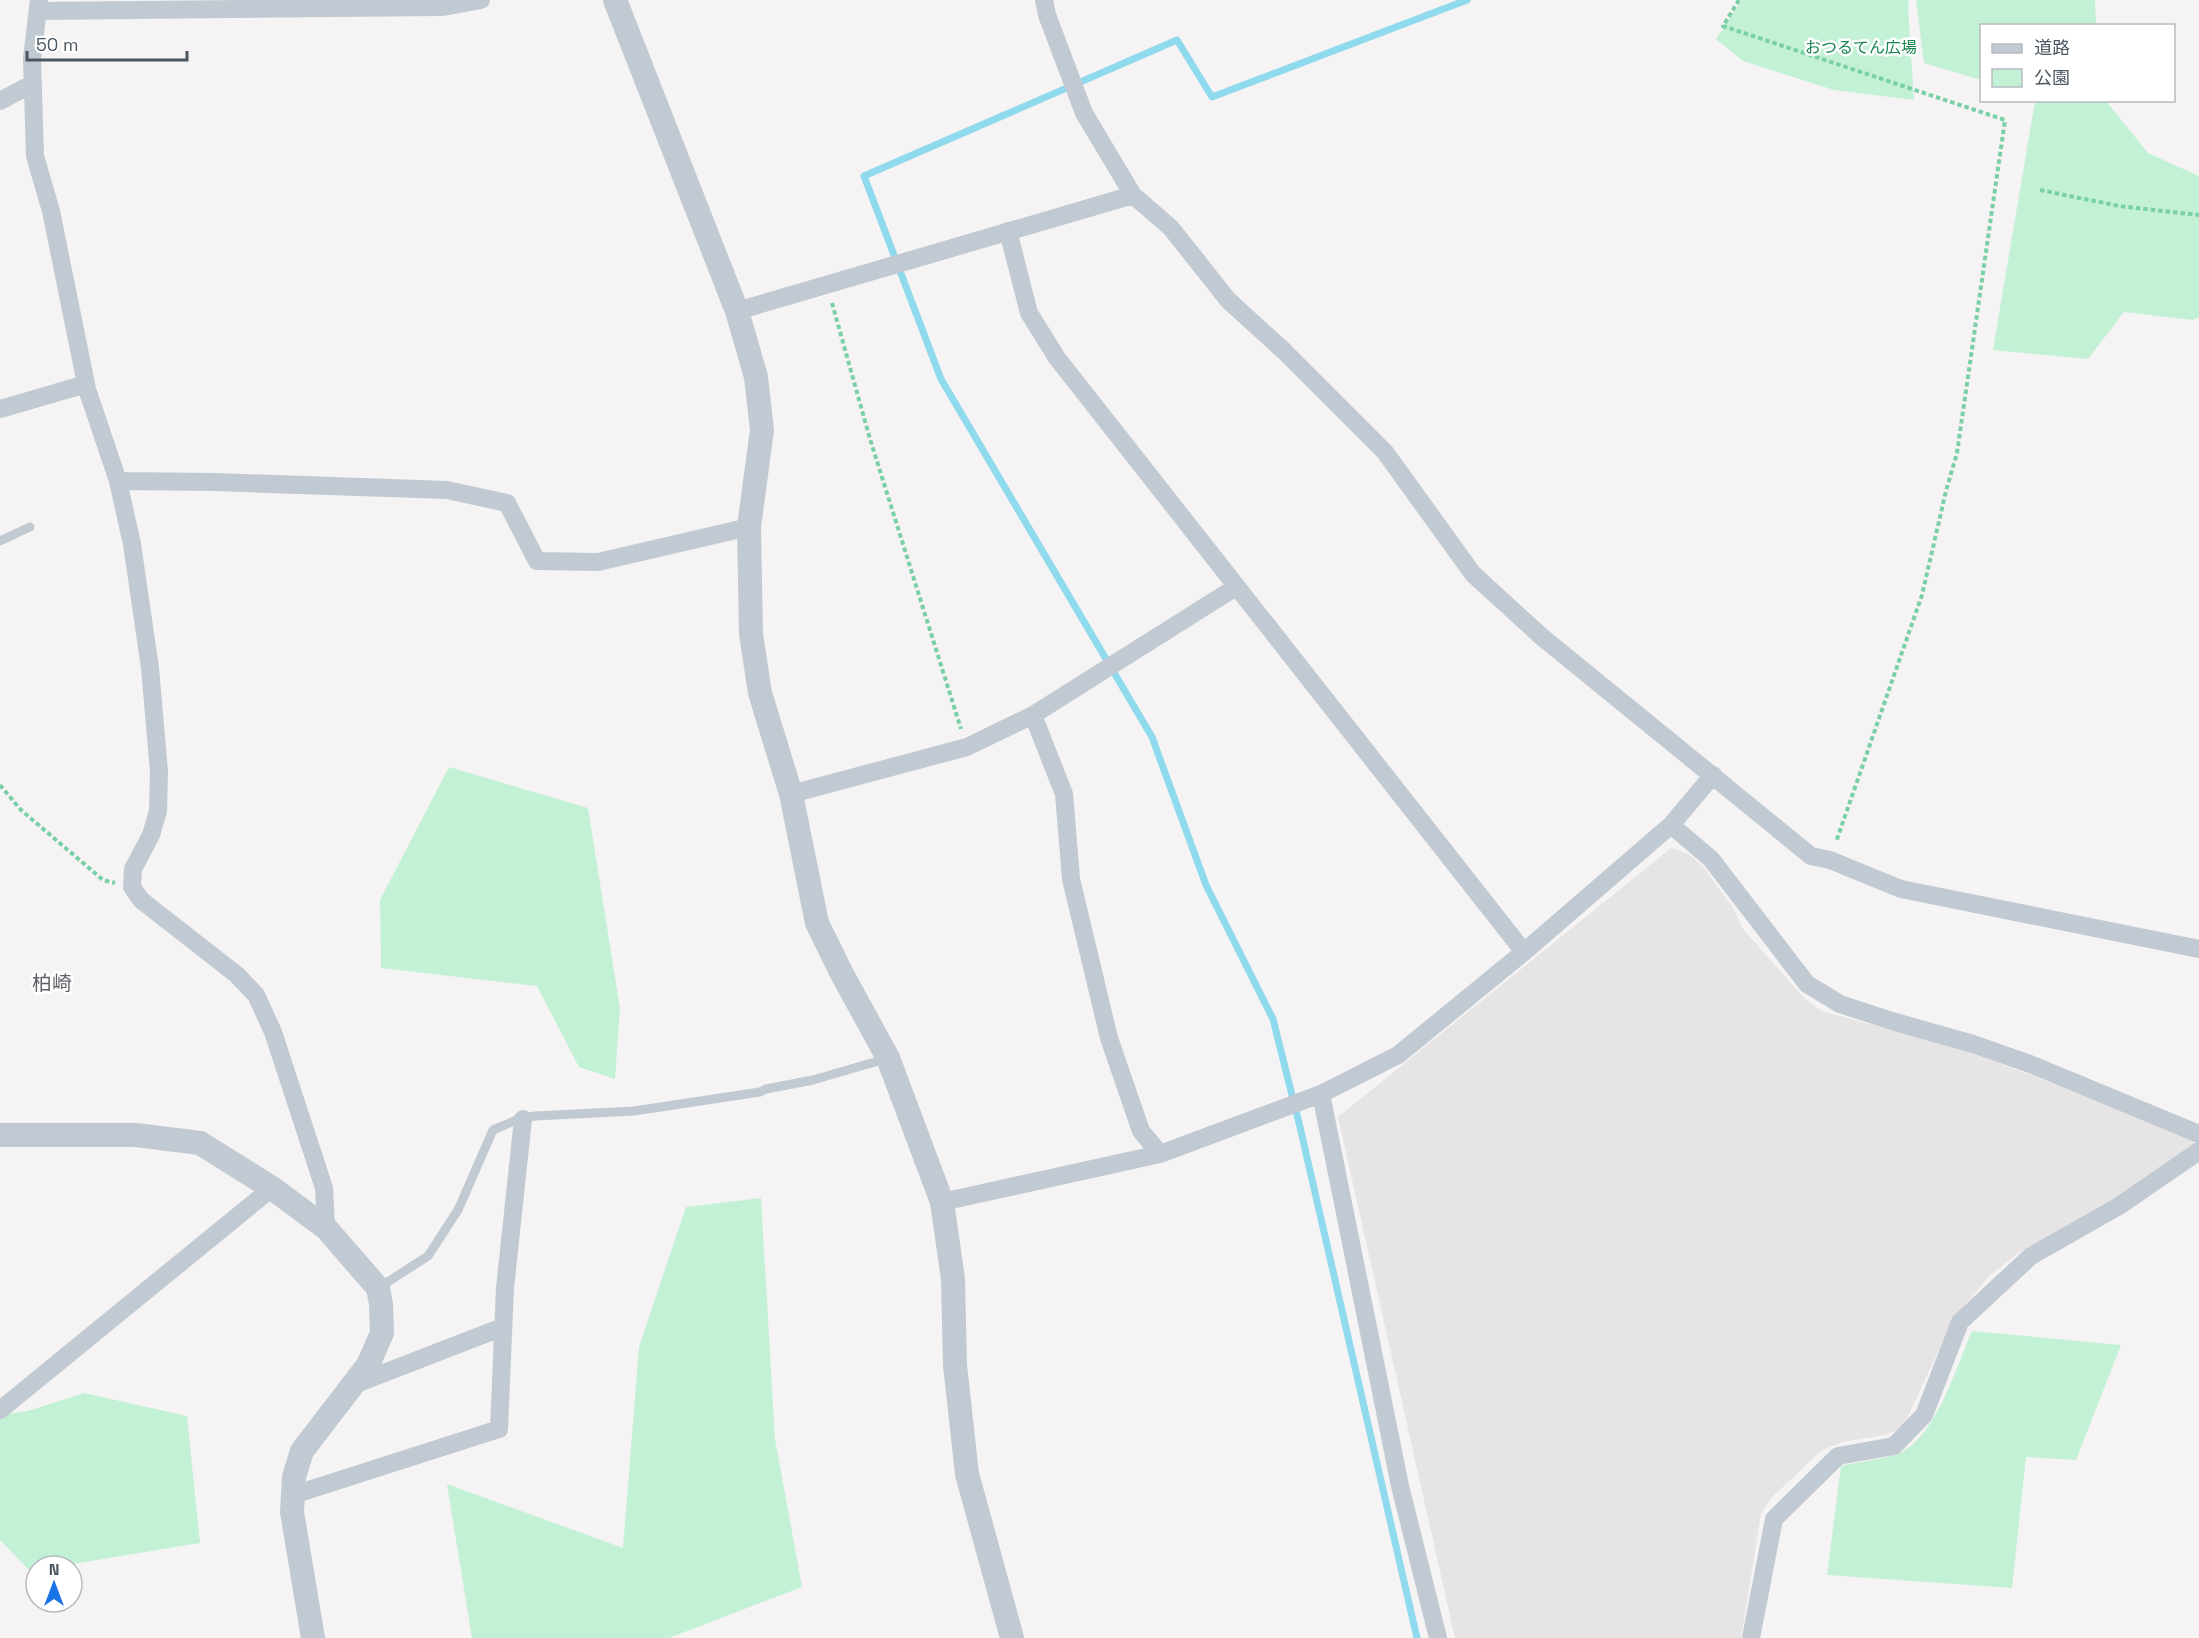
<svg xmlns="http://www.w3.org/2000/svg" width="2199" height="1638" viewBox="0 0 2199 1638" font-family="'Space Grotesk','Noto Sans JP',sans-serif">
  <rect width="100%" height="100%" fill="#f5f3f3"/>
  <path fill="#e6e4e5" d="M1671,848L1689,854L1705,869L1733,908L1743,929L1805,999L1822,1011L1954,1047L2028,1074L2191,1138L2196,1145L2177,1164L2083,1216L2017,1254L1988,1277L1953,1320L1903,1427L1885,1435L1843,1442L1822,1450L1771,1498L1761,1514L1741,1638H1455L1338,1117Z"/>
  <path fill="#c3f1d5" d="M1742,0H1909L1908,8L1914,100L1834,90L1743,61L1716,39Z
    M1916,0H2095L2096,25L1982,26L1981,80L1924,63Z
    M2035,101H2106L2148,153L2199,176V317L2193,320L2124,312L2088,359L1993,350Z
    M449,767L588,808L620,1009L615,1079L579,1067L537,986L381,968L380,900Z
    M761,1198L775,1439L802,1587L669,1638H472L447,1484L623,1548L639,1347L686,1207Z
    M1972,1331L2121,1345L2076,1460L2026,1457L2012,1588L1827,1575L1841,1466C1857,1462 1886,1459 1900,1453C1937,1435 1956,1367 1972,1331Z
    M84,1393L187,1416L200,1543L61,1566H36V1570L30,1571L0,1540V1415L28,1411Z"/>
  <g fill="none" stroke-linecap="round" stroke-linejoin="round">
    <path stroke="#90daee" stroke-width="7" d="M1417,1638L1300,1127L1273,1019L1206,885L1152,737L941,379L864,176L1177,40L1212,97L1467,0"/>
    <path stroke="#7ad0a6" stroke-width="4" stroke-dasharray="4.5 3" stroke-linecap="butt" d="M1739,0L1723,26L2005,120L1957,453L1946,491L1922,595L1836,842
      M2040,190L2119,206L2199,215
      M832,303L870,439L961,729
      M0,785L21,810L103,880L115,883"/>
    <path stroke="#c1cad2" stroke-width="9" d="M0,541L30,527
      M380,1287L428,1256L458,1210L493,1130L519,1119L535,1116L634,1111L760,1092L766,1089L813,1080L885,1059"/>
    <path stroke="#c1cad2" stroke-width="18" d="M39,0L32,58L35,156L51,211L87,389L118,481L132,544L150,668L159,772L158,811L151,835L133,869L132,887L141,900L237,975L256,995L273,1032L324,1188L326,1228
      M1044,0L1047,15L1084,113L1133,195L1171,228L1228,300L1284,351L1385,452L1473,574L1542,637L1811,856L1830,860L1901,889L2199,949
      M38,11L443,7L481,0
      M0,101L32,84
      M1008,231L1029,313L1057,358L1524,952
      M737,311L1133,195
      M0,409L86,384
      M118,481L214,482L447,490L507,503L537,561L598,562L749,527
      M1033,715L1064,794L1071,879L1109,1038L1141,1131L1160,1154
      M791,794L967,747L1033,715L1236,587
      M1671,825L1711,859L1807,984L1840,1004L1892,1021L1973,1044L2030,1064L2199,1134
      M1321,1094L1400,1486L1438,1638
      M942,1202L1160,1154L1321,1094L1398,1055L1524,952L1671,825L1713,775
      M353,1385L503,1327
      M0,1410L272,1188
      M293,1495L499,1429L505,1288L523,1119
      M1751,1638L1774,1519L1838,1456L1894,1446L1924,1415L1960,1322L2031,1256L2119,1206L2199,1151"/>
    <path stroke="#c1cad2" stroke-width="24" d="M615,0L737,311L756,377L762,430L749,527L751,634L760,693L791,794L817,923L842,974L888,1058L942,1202L953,1279L955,1365L967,1474L1012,1638
      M0,1135H136L200,1143L272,1188L326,1228L378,1288L381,1304L382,1333L368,1365L302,1451L294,1477L292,1512L313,1638"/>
  </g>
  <g text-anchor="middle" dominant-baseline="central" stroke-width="5" stroke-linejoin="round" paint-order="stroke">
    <g font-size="16" fill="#17864f" stroke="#fff">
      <text x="1861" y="47">おつるてん広場</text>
    </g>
    <g font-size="20" fill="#5f6368" stroke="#fff">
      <text x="52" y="983">柏崎</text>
    </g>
  </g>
  <rect x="1980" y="24" width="195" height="78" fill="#ffffff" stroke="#b7bbc0" stroke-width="1.5"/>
  <rect x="1992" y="44" width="30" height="9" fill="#c1cad2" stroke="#b7bbc0" stroke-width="1.5"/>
  <text x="2034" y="54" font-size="18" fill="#4a5661">道路</text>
  <rect x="1992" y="69" width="30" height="18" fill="#c3f1d5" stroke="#b7bbc0" stroke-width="1.5"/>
  <text x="2034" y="84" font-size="18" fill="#4a5661">公園</text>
  <g transform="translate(54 1584)"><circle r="28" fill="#ffffff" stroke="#b7bbc0" stroke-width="1.5"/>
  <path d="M0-4.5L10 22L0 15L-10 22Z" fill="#1a73e8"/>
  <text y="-9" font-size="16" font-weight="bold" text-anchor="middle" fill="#4a5661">N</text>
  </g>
  <path d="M27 51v9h160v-9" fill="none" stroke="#4a5661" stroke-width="3"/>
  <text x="36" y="51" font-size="18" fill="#4a5661" stroke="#ffffff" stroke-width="4.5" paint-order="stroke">50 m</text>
</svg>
